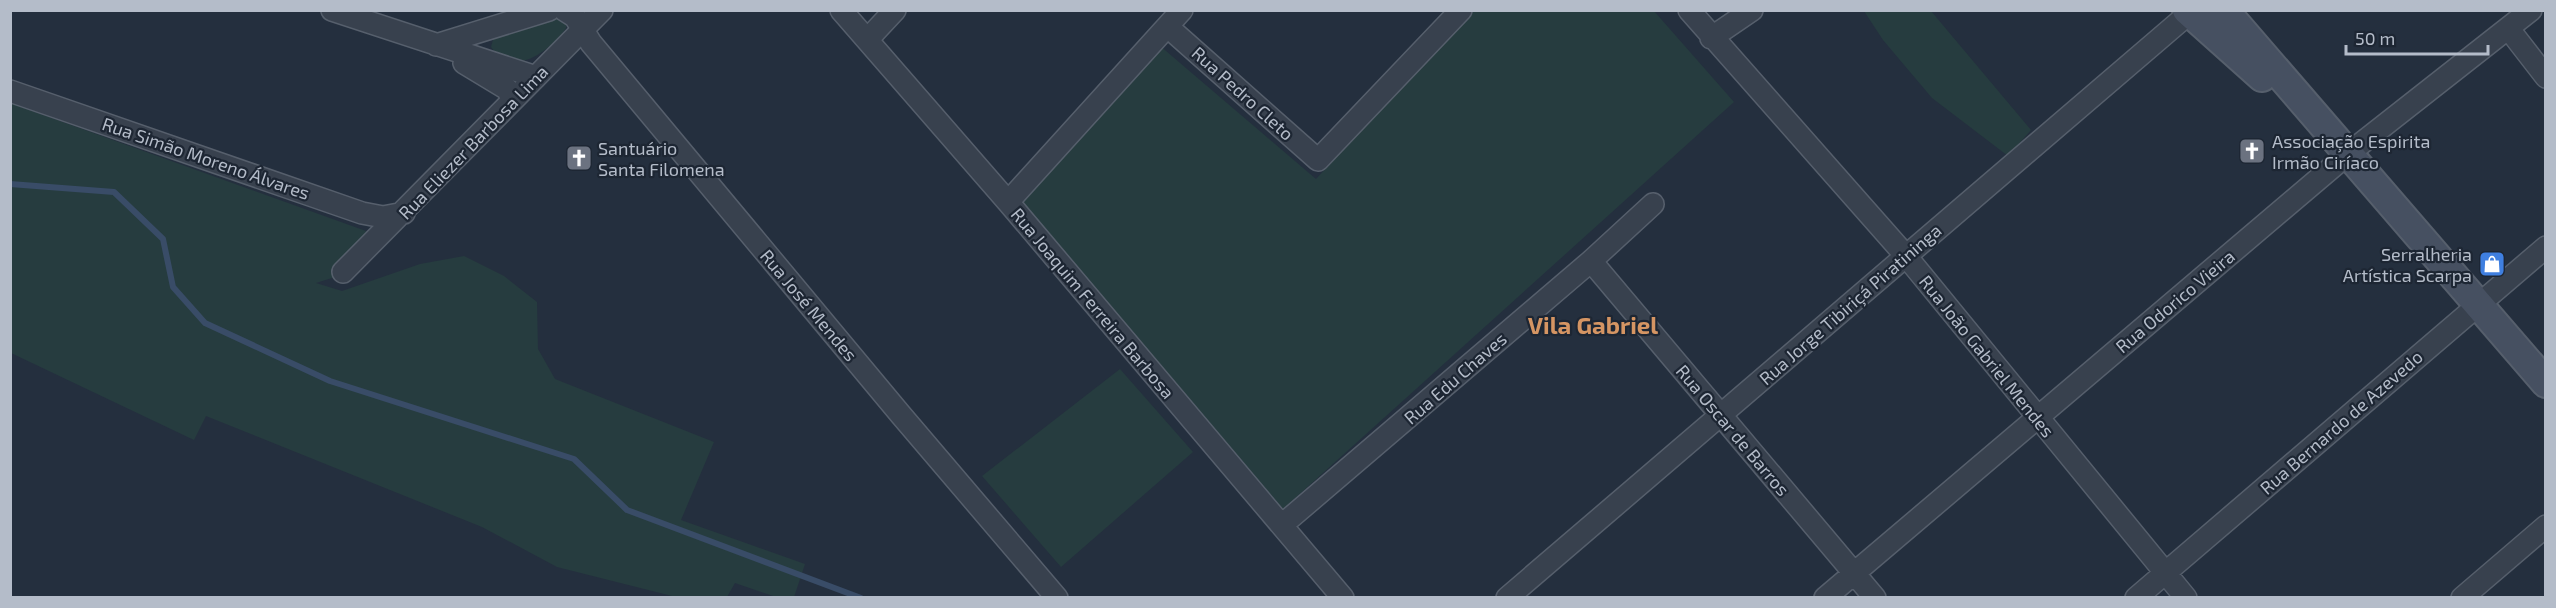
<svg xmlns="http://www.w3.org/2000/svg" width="2556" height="608" viewBox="0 0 2556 608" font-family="'Exo 2',sans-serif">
  <rect width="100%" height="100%" fill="#242f3e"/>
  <path fill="#263c3f" d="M1474,11H1654L1734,102L1283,509L1020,199L1159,45L1316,179Z
    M1864,11H1931L2031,130L2008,156L1932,98L1883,40Z
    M553,16L566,19V28C550,51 514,79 491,47L494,36Z
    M10,103L366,231L364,242L335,277L316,283L342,291L420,264L464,256L504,276L537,302L538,349L555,379L714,442L681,520L805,564L794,597H776L735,583L727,597H676L557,567L482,527L206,416L194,440L11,353Z
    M1120,369L1193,452L1061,567L982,476Z"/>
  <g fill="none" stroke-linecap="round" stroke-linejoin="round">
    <path stroke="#394c67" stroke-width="6" d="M10,184L114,192L163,239L173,287L205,323L330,381L574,459L627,510L861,598"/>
    <defs>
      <path id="street" d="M332,10L536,77
        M564,10L575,17L591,43L901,415L1057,598
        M841,10L1008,202L1343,598
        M1689,10L1906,256L2186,598
        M1168,27L1318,160L1461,10
        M2508,28L2546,77
        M1711,38L1752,10
        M867,40L895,10
        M436,45L549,10
        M464,63L507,89L513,100
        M10,91L362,213L383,217L404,213
        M1008,202L1182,10
        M1591,261L1875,598
        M343,272L602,10
        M1282,525L1591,261L1653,204
        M1507,598L2193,10
        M1825,598L2349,153L2531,10
        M2136,598L2546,247
        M2462,598L2546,526"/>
      <path id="secondary" d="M2187,10L2262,77
        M2224,10L2546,383"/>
    </defs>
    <use href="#street" stroke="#565f6c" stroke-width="24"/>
    <use href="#secondary" stroke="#565f6c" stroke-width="32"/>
    <use href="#street" stroke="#38414e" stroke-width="21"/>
    <use href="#secondary" stroke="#465061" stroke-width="28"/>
  </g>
  <defs>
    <symbol id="church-square" viewBox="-11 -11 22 22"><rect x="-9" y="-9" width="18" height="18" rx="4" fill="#6b7280" stroke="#1d2633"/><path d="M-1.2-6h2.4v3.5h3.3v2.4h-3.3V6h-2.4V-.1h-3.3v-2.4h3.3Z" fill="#fff"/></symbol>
    <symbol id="shop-square" viewBox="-11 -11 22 22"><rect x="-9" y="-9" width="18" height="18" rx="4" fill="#3f7fe0" stroke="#1d2633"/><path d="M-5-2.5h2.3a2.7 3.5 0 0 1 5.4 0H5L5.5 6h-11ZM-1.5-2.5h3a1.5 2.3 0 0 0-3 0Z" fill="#fff"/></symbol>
  </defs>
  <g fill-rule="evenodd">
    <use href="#church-square" x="2237" y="136" width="30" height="30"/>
    <use href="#church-square" x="564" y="143" width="30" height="30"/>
    <use href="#shop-square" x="2477" y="249" width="30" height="30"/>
  </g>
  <g text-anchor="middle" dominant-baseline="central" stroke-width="4.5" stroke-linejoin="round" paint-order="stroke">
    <g font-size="18" fill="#b4bcc9" stroke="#1d2633">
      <text transform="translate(1243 93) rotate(42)">Rua Pedro Cleto</text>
      <text transform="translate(473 142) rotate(-46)">Rua Eliezer Barbosa Lima</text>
      <text transform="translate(206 158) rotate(19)">Rua Simão Moreno Álvares</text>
      <text transform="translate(2175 301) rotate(-40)">Rua Odorico Vieira</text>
      <text transform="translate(1093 303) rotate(50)">Rua Joaquim Ferreira Barbosa</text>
      <text transform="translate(1850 304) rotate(-41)">Rua Jorge Tibiriçá Piratininga</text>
      <text transform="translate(809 305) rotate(50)">Rua José Mendes</text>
      <text transform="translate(1987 356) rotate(51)">Rua João Gabriel Mendes</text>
      <text transform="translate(1455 378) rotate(-41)">Rua Edu Chaves</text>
      <text transform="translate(2341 422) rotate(-41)">Rua Bernardo de Azevedo</text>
      <text transform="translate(1733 430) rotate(50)">Rua Oscar de Barros</text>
    </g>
    <g font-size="18" fill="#b4bcc9" stroke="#1d2633" text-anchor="start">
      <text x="2272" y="141">Associação Espirita<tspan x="2272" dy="21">Irmão Ciríaco</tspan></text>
      <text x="598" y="148">Santuário<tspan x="598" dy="21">Santa Filomena</tspan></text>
      <text x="2472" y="254" text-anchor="end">Serralheria<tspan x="2472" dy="21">Artística Scarpa</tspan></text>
    </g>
    <g font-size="24" font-weight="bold" fill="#d59563" stroke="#1d2633">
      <text x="1593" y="324">Vila Gabriel</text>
    </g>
  </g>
  <rect width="2556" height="608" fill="none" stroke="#b4bcc9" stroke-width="24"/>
  <path d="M2346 45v9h142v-9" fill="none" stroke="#b4bcc9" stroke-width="3"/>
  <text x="2355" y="45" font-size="18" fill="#b4bcc9" stroke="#1d2633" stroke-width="4.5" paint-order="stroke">50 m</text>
</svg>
